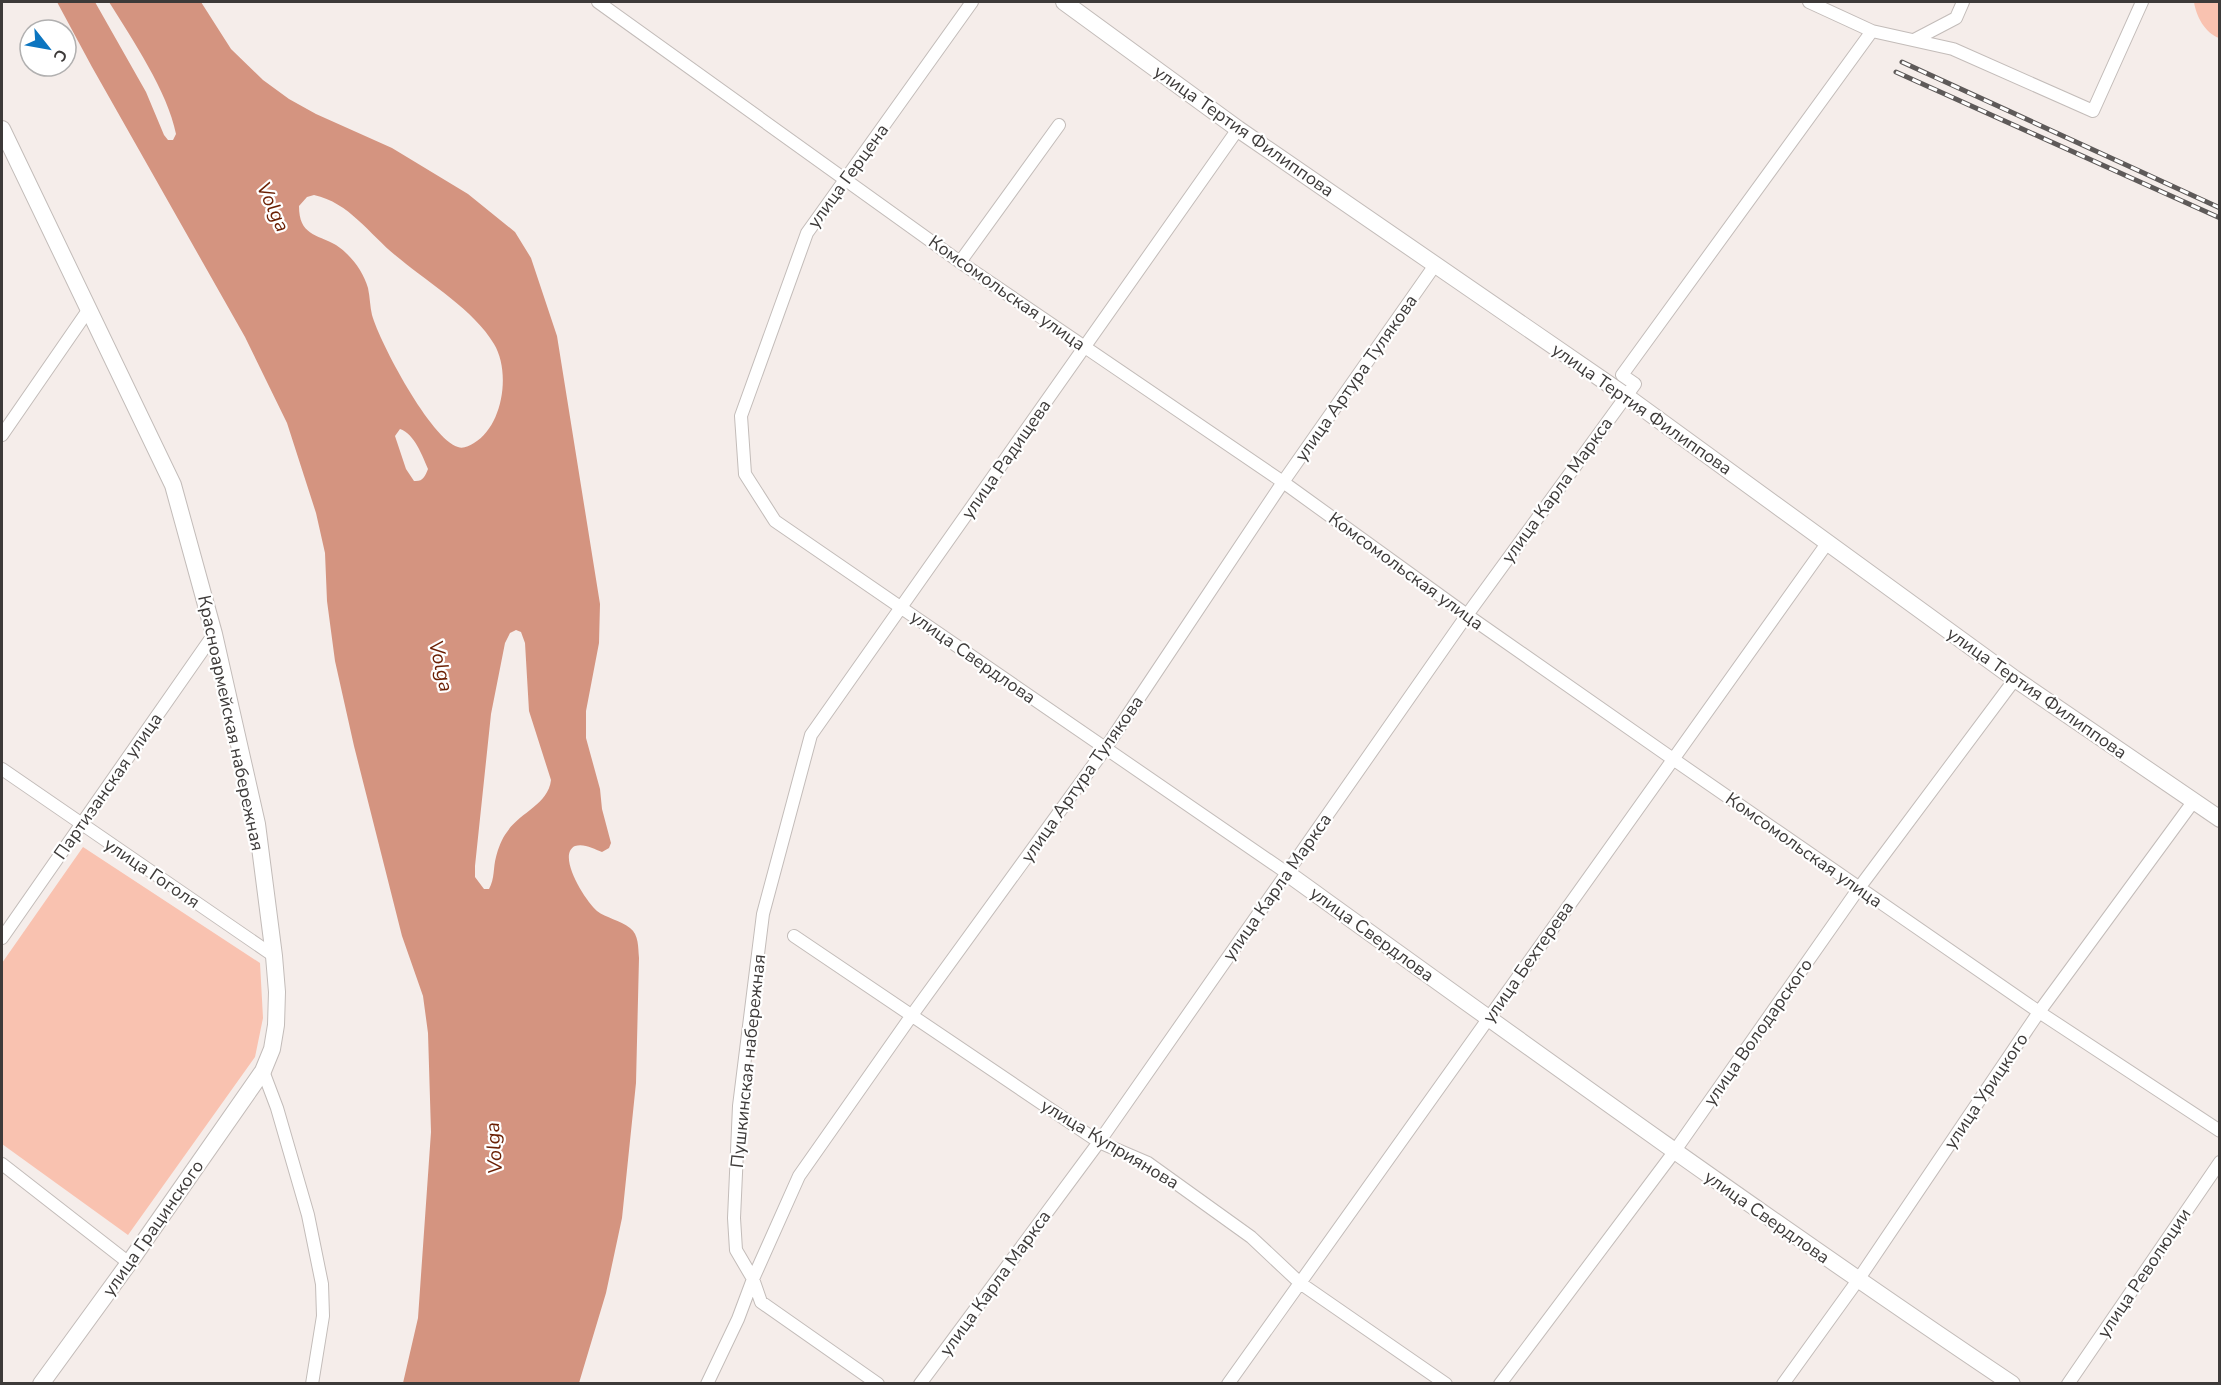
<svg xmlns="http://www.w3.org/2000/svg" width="2221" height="1385" viewBox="0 0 2221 1385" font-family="'Nunito Sans',sans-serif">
  <rect width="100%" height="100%" fill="#f5edea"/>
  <path fill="#f9c2b0" d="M2194,2H2219V38C2205,33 2196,16 2194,2Z
    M83,847L260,963L263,1018L255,1057L128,1235L2,1144V963Z"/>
  <path fill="#d49480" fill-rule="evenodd" d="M57,2H95L146,92L164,135L168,140H173L176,134C168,92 132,39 109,2H201L231,49L263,80L289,99L316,114L392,148L468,194L515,232L531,258L557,336L600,604L599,643L586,711V738L600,789L602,809L611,843L609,848L602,852C594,849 584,843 575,846C556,855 586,902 597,911C606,918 620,920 630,928C639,935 638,947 639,958L636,1083L622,1218L606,1293L579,1383H403L418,1318L431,1132L428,1033L423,996L402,936L354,746L335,661L327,601L325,553L316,513L287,423L245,337L92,67ZM314,195C351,203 371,237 400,259C430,284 474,310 494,344C511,372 503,426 474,443C469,446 463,449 458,447C431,439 380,343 372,315C370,307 370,297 368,288C363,271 351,255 336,245C316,234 299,235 299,206L307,197ZM400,429C414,433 423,457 428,469C425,476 423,482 414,481L406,469L395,436ZM516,630L521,632L525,643L529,711L551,780C548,805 520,812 507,832C502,838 498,849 496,857C493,868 495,878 489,889H484L475,877V866L491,714L505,643L510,633Z"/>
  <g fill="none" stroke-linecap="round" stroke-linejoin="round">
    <defs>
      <path id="street" d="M598,2L960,262L1283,482L1467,615L1673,759L2039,1012L2220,1131
        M972,2L807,233L741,416L745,474L775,521L1287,873
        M1872,31L1953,49L2093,111L2142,2
        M1914,40L1956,18L1963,2
        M960,262L1059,125
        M2,435L89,309
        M2,769L274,956
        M794,936L1099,1142L1148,1163L1251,1237L1300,1283L1446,1384
        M2,938L214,634
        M263,1071L277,1108L308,1215L322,1284L323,1316L312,1384
        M2,1164L129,1263
        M707,1384L738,1319L753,1279L736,1250L734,1218L739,1106L763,914L811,735L1238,129
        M878,1384L761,1302L753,1279L799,1176L912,1015L1105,749L1283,482L1435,265
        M920,1384L1099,1142L1467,615L1635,384L1622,375L1872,31L1809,2
        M1228,1384L1828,542
        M1500,1384L1674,1152L1859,888L2015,679
        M1783,1384L1858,1280L2039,1012L2193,802
        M2068,1384L2220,1162"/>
      <path id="secondary" d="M1064,2L1238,129L1626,396L2015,679L2220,819
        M2,129L173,485L214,634L257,824L274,956L277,992L276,1025L272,1049L263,1071L129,1263L41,1384
        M1287,873C1527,1046 1766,1219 2012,1384"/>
    </defs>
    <use href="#street" stroke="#c3bcb9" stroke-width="14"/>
    <use href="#secondary" stroke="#c3bcb9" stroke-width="18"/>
    <use href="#street" stroke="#fff" stroke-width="12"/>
    <use href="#secondary" stroke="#fff" stroke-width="16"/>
    <defs>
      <path id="rail" d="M1902,62L2220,208
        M1896,72L2220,218"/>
    </defs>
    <use href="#rail" stroke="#5e5a59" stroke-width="5"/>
    <use href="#rail" stroke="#fff" stroke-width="3" stroke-dasharray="9" stroke-linecap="butt"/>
  </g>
  <g text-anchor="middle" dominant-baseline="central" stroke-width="4.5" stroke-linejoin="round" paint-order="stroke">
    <g font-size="18" fill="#3d3a39" stroke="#fff">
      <text transform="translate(1244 131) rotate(35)">улица Тертия Филиппова</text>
      <text transform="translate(848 176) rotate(-54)">улица Герцена</text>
      <text transform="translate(1007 293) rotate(35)">Комсомольская улица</text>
      <text transform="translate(1356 378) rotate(-55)">улица Артура Тулякова</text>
      <text transform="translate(1642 409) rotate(35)">улица Тертия Филиппова</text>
      <text transform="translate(1006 459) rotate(-55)">улица Радищева</text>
      <text transform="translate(1557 490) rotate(-54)">улица Карла Маркса</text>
      <text transform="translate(1406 571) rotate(36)">Комсомольская улица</text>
      <text transform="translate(973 657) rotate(35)">улица Свердлова</text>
      <text transform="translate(2037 693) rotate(35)">улица Тертия Филиппова</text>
      <text transform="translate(231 723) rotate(78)">Красноармейская набережная</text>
      <text transform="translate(1082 779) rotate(-55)">улица Артура Тулякова</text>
      <text transform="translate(108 786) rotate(-55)">Партизанская улица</text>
      <text transform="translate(1804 850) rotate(35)">Комсомольская улица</text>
      <text transform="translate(152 873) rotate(34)">улица Гоголя</text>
      <text transform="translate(1277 887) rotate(-55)">улица Карла Маркса</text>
      <text transform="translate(1372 934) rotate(36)">улица Свердлова</text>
      <text transform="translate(1528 962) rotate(-55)">улица Бехтерева</text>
      <text transform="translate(1758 1032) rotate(-55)">улица Володарского</text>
      <text transform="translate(748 1061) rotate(-84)">Пушкинская набережная</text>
      <text transform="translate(1986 1091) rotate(-56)">улица Урицкого</text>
      <text transform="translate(1110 1144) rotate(31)">улица Куприянова</text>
      <text transform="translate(1767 1217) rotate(35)">улица Свердлова</text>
      <text transform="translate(153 1228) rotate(-55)">улица Грацинского</text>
      <text transform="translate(2144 1273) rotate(-56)">улица Революции</text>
      <text transform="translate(995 1283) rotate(-54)">улица Карла Маркса</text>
    </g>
    <g font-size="20" font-style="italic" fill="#6b1f03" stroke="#fff">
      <text transform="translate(273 207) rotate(65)">Volga</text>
      <text transform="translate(441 666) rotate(77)">Volga</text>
      <text transform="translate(494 1148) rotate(-94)">Volga</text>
    </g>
  </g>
  <rect width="2221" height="1385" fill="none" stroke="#3d3a39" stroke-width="6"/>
  <g transform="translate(48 48) rotate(121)"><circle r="28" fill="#ffffff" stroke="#b1b0b0" stroke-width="1.5"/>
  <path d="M0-4.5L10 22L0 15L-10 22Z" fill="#0b75c0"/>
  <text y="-9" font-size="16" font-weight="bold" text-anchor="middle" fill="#3d3a39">С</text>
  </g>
</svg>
